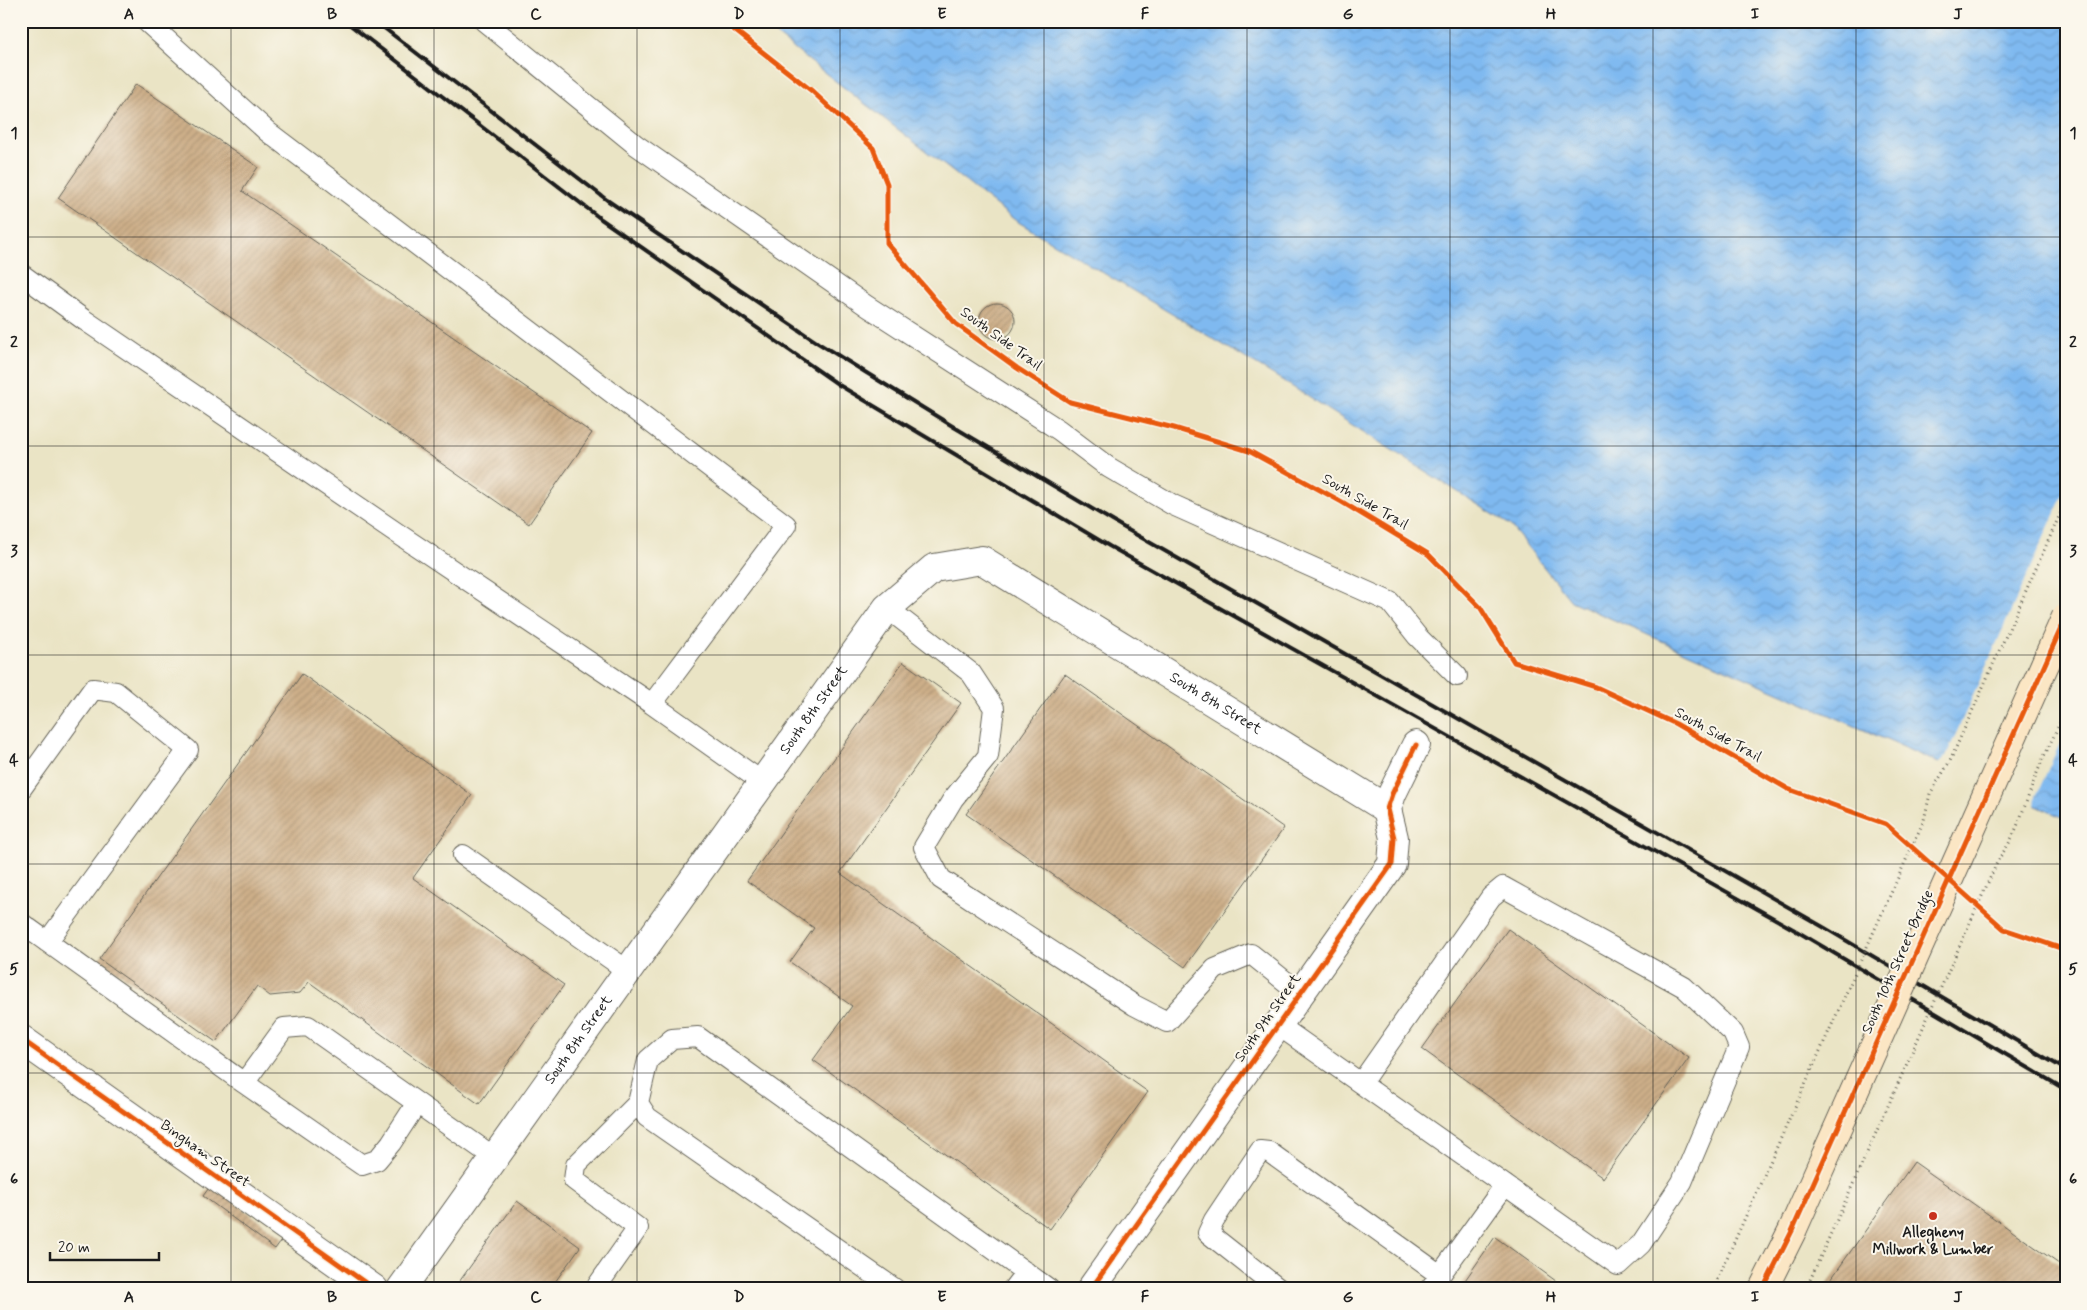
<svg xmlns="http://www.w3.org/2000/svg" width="2087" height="1310" viewBox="0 0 2087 1310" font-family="Mynerve,sans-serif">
  <defs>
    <pattern id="water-waves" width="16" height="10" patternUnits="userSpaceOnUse" patternTransform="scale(1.25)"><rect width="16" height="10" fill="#7fb9f0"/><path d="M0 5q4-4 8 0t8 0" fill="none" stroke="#6d9ecd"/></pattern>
    <pattern id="building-hatch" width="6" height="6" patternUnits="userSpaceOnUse" patternTransform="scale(1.25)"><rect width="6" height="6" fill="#cdaf89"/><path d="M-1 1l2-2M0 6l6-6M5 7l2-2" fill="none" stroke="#af9676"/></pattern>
  </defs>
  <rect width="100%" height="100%" fill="#fbf7ec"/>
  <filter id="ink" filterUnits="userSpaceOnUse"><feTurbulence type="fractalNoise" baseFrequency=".02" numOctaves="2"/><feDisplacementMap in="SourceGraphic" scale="10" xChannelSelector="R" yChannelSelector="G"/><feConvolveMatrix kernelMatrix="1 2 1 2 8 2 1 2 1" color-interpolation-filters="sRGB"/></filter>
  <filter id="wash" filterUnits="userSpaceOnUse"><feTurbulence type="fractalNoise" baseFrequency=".0096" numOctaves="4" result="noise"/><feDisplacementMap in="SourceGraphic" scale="20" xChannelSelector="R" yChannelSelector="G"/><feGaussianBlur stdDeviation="1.12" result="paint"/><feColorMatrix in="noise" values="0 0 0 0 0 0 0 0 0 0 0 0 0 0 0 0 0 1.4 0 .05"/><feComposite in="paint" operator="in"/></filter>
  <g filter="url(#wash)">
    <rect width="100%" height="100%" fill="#eae4c5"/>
    <path fill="url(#water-waves)" stroke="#4e6a86" d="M758,21H2066V819L1571,601L1510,525L1277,377L1015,220Z"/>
    <path fill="#eae4c5" d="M2066,488V730L2036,796L2035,808L1937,765L1946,756Z"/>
    <g id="blocks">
      <path fill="url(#building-hatch)" d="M136,84L258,167L242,191L592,433L529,524L58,198Z
        M979 321a18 18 0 1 1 36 0a18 18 0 1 1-36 0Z
        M903,662L961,703L840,873L1148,1092L1050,1229L813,1060L852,1006L790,962L814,928L747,881Z
        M302,674L472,795L413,878L564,985L479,1104L309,982L300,993L270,996L257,986L216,1042L99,959Z
        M1065,674L1284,828L1185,967L966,814Z
        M1508,929L1689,1058L1603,1178L1422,1049Z
        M1914,1162L2066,1269V1289H1824Z
        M211,1185L283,1238L275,1249L203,1196Z
        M517,1201L580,1247L550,1289H454Z
        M1495,1237L1567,1289H1459Z"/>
    </g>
  </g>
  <g filter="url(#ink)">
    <use href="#blocks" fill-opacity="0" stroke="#646257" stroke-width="1"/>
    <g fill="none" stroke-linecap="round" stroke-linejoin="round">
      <defs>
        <path id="lane" d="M146,21L268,132L786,525L652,704L762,782
          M484,21L636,145L867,306L1059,430L1108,467L1173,505L1390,602L1417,636L1457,676
          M21,274L83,319L397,533L652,704
          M887,608L971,673L994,708L988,756L953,799L924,847L941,879L1134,1005L1167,1022L1215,969L1251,954L1300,993
          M21,789L93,689L116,692L188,750L47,942
          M463,855L628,971
          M21,923L244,1083
          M1278,1025L1618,1265L1641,1244L1682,1182L1739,1047L1733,1033L1684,987L1503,887L1491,897L1361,1083
          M417,1103L391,1143L377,1160L362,1165L244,1083L284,1028L308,1026L495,1158
          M595,1289L638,1228L574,1180L576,1165L638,1103
          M895,1289L647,1117L638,1103L648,1060L672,1039L698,1037L1049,1289
          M1013,1289L1026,1272
          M1279,1289L1208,1233L1214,1220L1260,1151L1269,1152L1440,1275
          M1430,1289L1505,1185"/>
        <g id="street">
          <path d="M21,1039L374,1289"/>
          <path id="s1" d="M401,1289L887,608L934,568L982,560L1387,809"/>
          <path d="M1091,1289L1392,864L1394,838L1387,809L1392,794L1416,745"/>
        </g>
      </defs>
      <use href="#lane" stroke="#646257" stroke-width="22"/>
      <use href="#street" stroke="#646257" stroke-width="30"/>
      <use href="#lane" stroke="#fff" stroke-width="20"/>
      <use href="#street" stroke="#fff" stroke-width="28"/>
      <path stroke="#1c1c1c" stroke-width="4" d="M345,21L601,219L839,385L1109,546L1793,929L2066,1090
        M375,21L607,200L818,343L954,427L1121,526L1825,928L2066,1070"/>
      <defs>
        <path id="secondary-bridge" d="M1763,1289L1792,1231L2066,617"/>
      </defs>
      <use href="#secondary-bridge" stroke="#646257" stroke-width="30" stroke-linecap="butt"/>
      <path stroke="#646257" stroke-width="3" stroke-dasharray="1 4" stroke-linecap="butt" d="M1713,1289L1924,820L1930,794L1950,761L2066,501
        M1806,1289L1999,858C2015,838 2021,815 2030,792C2039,764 2054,737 2066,710"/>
      <use href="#secondary-bridge" stroke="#fbe6c4" stroke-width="28"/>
      <defs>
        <path id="cycleway" d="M723,21L812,91L873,148L887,184V243L956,324L1017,368L1070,402L1174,428L1249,451L1342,502L1428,554L1480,607L1514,662L1596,687L1676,724L1788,789L1886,824L2004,929L2066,950
          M21,1039L374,1289
          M1091,1289L1392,864L1394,838L1387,809L1392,794L1416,745
          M1763,1289L1792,1231L2066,617"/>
      </defs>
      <use href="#cycleway" stroke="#fbf7ec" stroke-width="8"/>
      <use href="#cycleway" stroke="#e8590c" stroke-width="5"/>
    </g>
  </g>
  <path fill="none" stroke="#1c1c1c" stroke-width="1" stroke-opacity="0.55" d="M231,21V1289M434,21V1289M637,21V1289M840,21V1289M1044,21V1289M1247,21V1289M1450,21V1289M1653,21V1289M1856,21V1289M21,237H2066M21,446H2066M21,655H2066M21,864H2066M21,1073H2066"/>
  <circle fill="#c8321e" stroke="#fbf7ec" stroke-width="2" cx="1933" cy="1216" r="5"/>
  <g text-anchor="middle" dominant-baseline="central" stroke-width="4" stroke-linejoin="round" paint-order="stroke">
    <g font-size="15" fill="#1c1c1c" stroke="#fbf7ec">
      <text transform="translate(1001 339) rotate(36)">South Side Trail</text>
      <text transform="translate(1365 502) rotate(30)">South Side Trail</text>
      <text stroke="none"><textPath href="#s1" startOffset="1221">South 8th Street</textPath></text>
      <text stroke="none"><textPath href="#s1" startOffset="711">South 8th Street</textPath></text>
      <text transform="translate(1718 735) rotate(29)">South Side Trail</text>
      <text transform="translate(1898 962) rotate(-66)">South 10th Street Bridge</text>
      <text transform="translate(1268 1018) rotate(-55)">South 9th Street</text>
      <text stroke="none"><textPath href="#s1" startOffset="306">South 8th Street</textPath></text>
      <text transform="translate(205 1154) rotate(35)">Bingham Street</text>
    </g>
    <g font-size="15" font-weight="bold" fill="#1c1c1c" stroke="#fbf7ec">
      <text x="1933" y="1233">Allegheny<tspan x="1933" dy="17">Millwork &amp; Lumber</tspan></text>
    </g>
  </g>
  <rect width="2087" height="1310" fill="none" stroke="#fbf7ec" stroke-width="55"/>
  <path d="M50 1252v8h109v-8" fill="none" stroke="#1c1c1c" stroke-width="2.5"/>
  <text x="58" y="1252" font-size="15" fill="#1c1c1c" stroke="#fbf7ec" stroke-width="4" paint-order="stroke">20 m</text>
  <rect x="28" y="28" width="2032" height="1254" fill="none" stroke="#1c1c1c" stroke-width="2"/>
  <g font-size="16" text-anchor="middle" font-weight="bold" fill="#1c1c1c">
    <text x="129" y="19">A</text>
    <text x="332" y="19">B</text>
    <text x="536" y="19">C</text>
    <text x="739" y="19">D</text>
    <text x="942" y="19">E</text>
    <text x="1145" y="19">F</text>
    <text x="1348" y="19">G</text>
    <text x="1551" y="19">H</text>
    <text x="1755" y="19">I</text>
    <text x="1958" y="19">J</text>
    <text x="14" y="138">1</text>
    <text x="2073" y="138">1</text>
    <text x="14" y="347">2</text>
    <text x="2073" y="347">2</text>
    <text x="14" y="556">3</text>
    <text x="2073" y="556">3</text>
    <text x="14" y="765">4</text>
    <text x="2073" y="765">4</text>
    <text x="14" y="974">5</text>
    <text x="2073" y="974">5</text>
    <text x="14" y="1184">6</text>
    <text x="2073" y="1184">6</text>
    <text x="129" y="1302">A</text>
    <text x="332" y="1302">B</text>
    <text x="536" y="1302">C</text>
    <text x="739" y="1302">D</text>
    <text x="942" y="1302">E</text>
    <text x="1145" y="1302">F</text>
    <text x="1348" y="1302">G</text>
    <text x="1551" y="1302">H</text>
    <text x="1755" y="1302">I</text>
    <text x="1958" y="1302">J</text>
  </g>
</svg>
